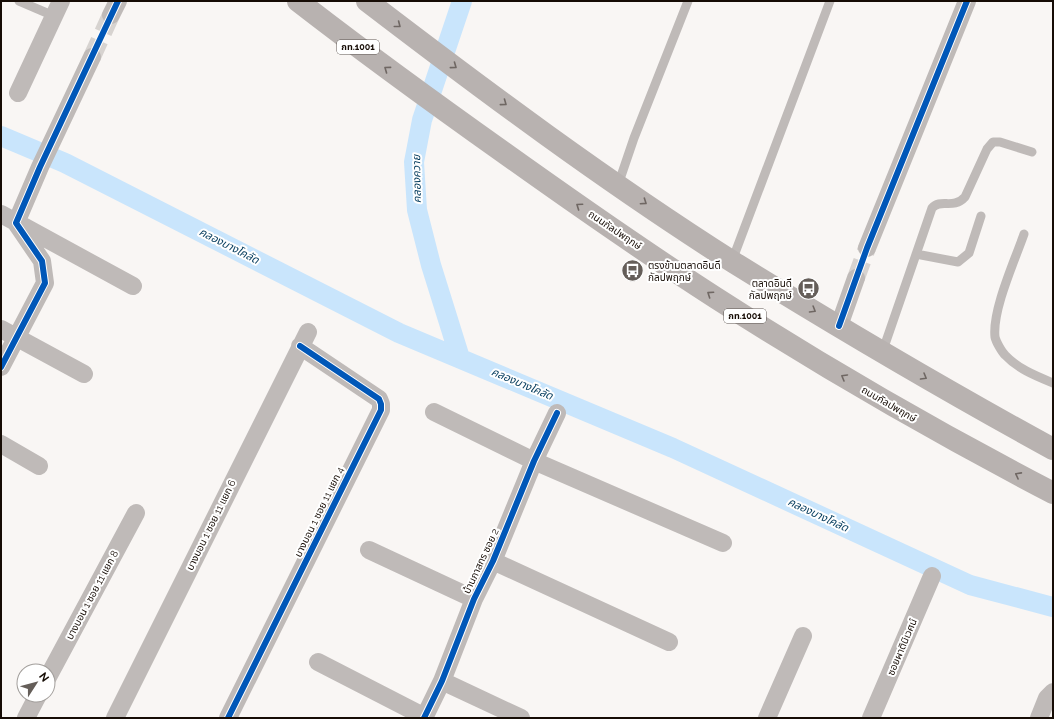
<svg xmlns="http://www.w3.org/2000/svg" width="1054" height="719" viewBox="0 0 1054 719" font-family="Raleway,'Noto Sans Thai',sans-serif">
  <rect width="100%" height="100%" fill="#f9f6f4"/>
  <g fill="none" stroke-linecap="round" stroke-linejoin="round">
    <path stroke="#c9e5fc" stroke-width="20" d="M1,136L65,163L399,333L673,448L970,585L1053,607
      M460,358L431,265L417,210L414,162L422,120L462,1"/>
    <path stroke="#d7d3d0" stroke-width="18" stroke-dasharray="18 9" stroke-linecap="butt" d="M92,57L111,15
      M856,278L867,248"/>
    <path stroke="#bfbab8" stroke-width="9" d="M19,1L54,16
      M618,185L634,138L688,1
      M1024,234C1015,260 992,310 995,337C996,342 1002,352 1005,355C1018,369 1036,376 1053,383
      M916,254L958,262L969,253L981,216
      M732,261L830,1
      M882,353L932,208C941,198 953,210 965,197L987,149L993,142H1000L1032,152"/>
    <path stroke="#bfbab8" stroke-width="18" d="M111,15L118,1
      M18,93L61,1
      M1,214L133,286
      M867,248L967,1
      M839,326L856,278
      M1,329L84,374
      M1,367L45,283L42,261L16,223L40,167L92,57
      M434,412L534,461L723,543
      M1,444L39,466
      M369,550L474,599
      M493,561L669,642
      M318,662L425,717
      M48,677L136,513
      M442,681L521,718
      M26,718L38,695
      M115,718L308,332
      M228,718L381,410V404L379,399L300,346
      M424,718L442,681L474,599L493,561L534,461L557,413
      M767,718L803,636
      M871,718L932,576
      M1039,718L1047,698L1053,692"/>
    <path stroke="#b8b2b0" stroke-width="22" d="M298,1C365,53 434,103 503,152C573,202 643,251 716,298C825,368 938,433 1053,493
      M367,1C486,92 607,182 733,262C838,327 945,390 1053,449"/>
    <defs>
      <path id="cycleway" d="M839,326L867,248L967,1
        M1,367L45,283L42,261L16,223L40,167L118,1
        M228,718L381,410V404L379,399L300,346
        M424,718L442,681L474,599L493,561L534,461L557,413"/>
    </defs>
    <use href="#cycleway" stroke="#fff" stroke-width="8"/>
    <use href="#cycleway" stroke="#0057b8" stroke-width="6"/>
  </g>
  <defs><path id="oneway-chevron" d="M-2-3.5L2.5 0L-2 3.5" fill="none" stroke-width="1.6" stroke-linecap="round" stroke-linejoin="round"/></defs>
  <g stroke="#6f6763">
    <use href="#oneway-chevron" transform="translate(398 25) rotate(38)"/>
    <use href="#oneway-chevron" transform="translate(454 66) rotate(36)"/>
    <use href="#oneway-chevron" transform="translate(387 69) rotate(-144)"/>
    <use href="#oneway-chevron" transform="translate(504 103) rotate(36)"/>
    <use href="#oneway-chevron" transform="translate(644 202) rotate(34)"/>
    <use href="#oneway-chevron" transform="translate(579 206) rotate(-145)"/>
    <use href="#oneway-chevron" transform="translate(710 294) rotate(-146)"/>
    <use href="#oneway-chevron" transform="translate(813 310) rotate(31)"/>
    <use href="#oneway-chevron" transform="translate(844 377) rotate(-150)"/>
    <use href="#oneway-chevron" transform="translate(924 377) rotate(30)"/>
    <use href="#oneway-chevron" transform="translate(1018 475) rotate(-152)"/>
  </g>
  <defs>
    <symbol id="bus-disc" viewBox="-11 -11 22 22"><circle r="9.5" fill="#655e59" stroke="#fff"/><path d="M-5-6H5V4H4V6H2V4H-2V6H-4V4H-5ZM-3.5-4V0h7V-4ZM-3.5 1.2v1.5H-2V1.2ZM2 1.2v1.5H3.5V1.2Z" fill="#fff"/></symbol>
  </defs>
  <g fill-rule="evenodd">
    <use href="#bus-disc" x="620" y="258" width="25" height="25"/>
    <use href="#bus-disc" x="796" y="276" width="25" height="25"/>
  </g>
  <g text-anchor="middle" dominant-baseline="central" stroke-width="4" stroke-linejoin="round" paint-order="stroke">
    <g fill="#fff" stroke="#5c5550" stroke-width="1">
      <rect x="337" y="40" width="42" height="14" rx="3"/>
      <rect x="724" y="309" width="42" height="14" rx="3"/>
    </g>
    <g font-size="9" font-weight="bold" fill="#160c05">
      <text x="358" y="47">กท.1001</text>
      <text x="745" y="316">กท.1001</text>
    </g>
    <g font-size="10" fill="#160c05" stroke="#fff">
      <text transform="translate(615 230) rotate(34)">ถนนกัลปพฤกษ์</text>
      <text transform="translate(889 404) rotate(30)">ถนนกัลปพฤกษ์</text>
      <text transform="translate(319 512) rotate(-64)">บางบอน 1 ซอย 11 แยก 4</text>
      <text transform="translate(211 525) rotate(-64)">บางบอน 1 ซอย 11 แยก 6</text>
      <text transform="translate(481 561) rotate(-65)">บ้านภาสกร ซอย 2</text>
      <text transform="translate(92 595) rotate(-62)">บางบอน 1 ซอย 11 แยก 8</text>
      <text transform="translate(902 647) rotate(-67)">ซอยผาตินิเวศน์</text>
    </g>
    <g font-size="10" fill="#160c05" stroke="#fff" text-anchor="start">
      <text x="648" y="265">ตรงข้ามตลาดอินดี<tspan x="648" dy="12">กัลปพฤกษ์</tspan></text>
      <text x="792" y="283" text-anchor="end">ตลาดอินดี<tspan x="792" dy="12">กัลปพฤกษ์</tspan></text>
    </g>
    <g font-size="11" font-style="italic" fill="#00395b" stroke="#fff">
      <text transform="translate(417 179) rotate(-91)">คลองควาย</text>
      <text transform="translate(229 246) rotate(27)">คลองบางโคลัด</text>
      <text transform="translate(522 384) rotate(23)">คลองบางโคลัด</text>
      <text transform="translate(818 515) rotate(25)">คลองบางโคลัด</text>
    </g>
  </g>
  <rect width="1054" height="719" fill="none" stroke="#160c05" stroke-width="4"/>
  <g transform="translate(36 683) rotate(54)"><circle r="19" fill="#ffffff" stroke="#a29e9b"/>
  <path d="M0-3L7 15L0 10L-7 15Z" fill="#655e59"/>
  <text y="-6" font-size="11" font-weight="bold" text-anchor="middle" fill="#160c05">N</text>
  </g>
</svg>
